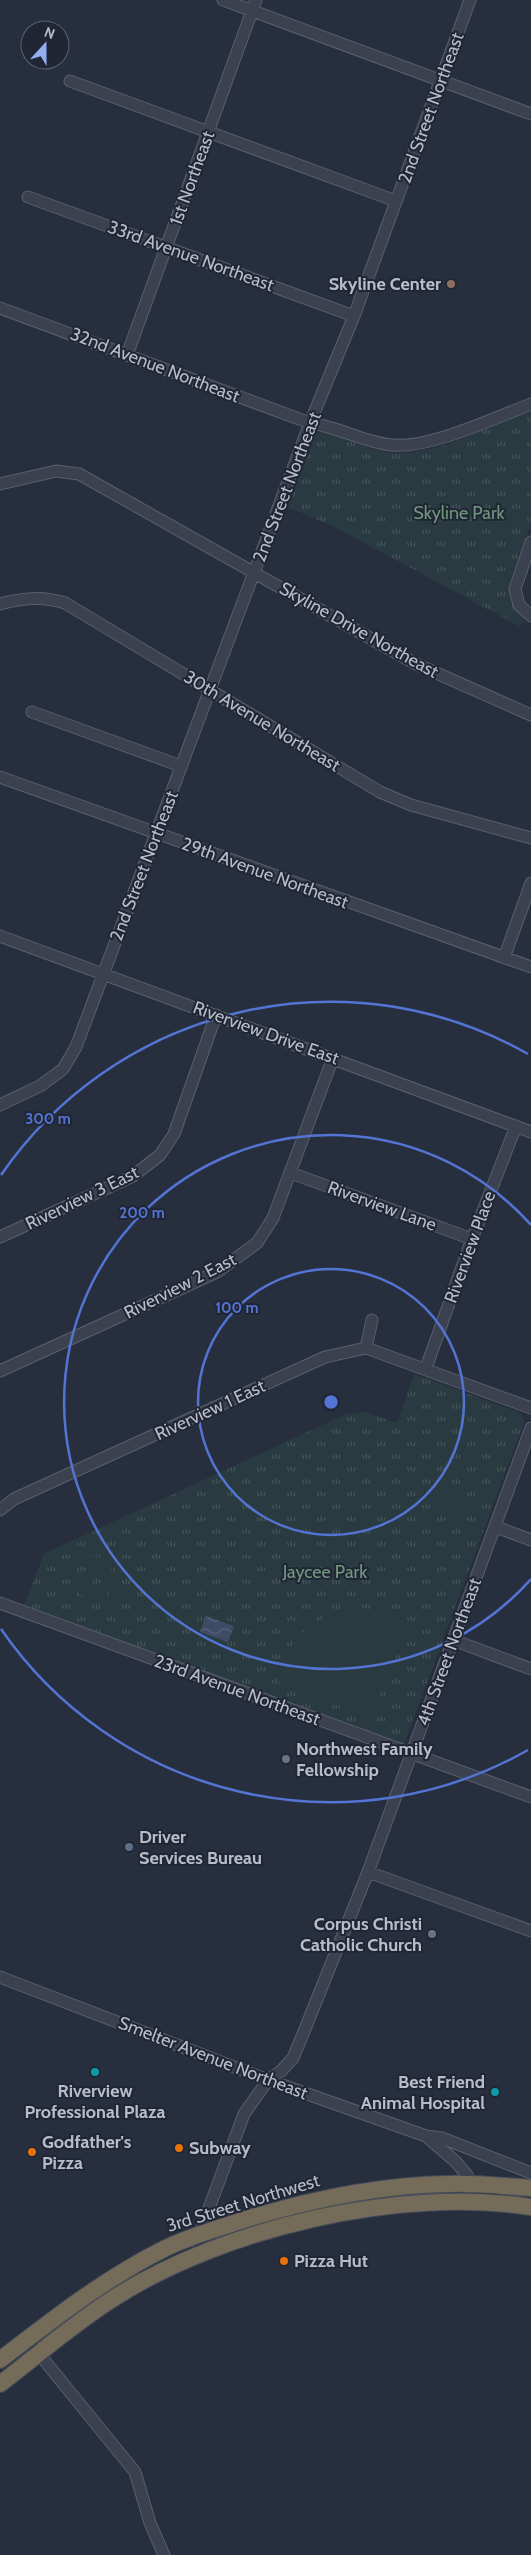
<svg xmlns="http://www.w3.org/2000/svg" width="531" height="2555" viewBox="0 0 531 2555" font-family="Cabin,sans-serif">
  <defs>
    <pattern id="park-tufts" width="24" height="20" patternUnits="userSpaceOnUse" patternTransform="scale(1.25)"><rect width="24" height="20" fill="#293b40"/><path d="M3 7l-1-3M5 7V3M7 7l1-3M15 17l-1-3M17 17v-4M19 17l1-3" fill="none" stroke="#46555a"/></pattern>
    <pattern id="water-waves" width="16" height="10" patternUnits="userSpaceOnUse" patternTransform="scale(1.25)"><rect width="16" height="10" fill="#3e4b66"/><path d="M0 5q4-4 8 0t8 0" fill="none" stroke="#58637b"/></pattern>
  </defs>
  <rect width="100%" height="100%" fill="#272f3f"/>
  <path fill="url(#park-tufts)" d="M531,412V523L509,585L511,602L524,622L519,626L331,525L288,507L314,436L323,431C348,440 374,453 400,453C446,453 488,423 531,412Z
    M414,1374L521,1413L524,1422L404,1744L24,1605L44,1554L346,1414L365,1412L397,1423Z"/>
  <path fill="#293b40" d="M439,1490L472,1503L464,1524L430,1510Z
    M93,1555L101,1558L95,1574L87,1572Z
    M106,1560L114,1563L108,1579L100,1576Z
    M119,1565L127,1567L121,1584L113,1581Z
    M85,1578L93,1581L86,1597L79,1594Z
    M98,1583L106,1585L99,1602L92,1599Z
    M111,1588L119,1590L112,1607L105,1604Z
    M355,1608L383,1610L410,1622L373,1712L364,1716L277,1681C292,1634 307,1620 355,1608Z"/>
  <path fill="url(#water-waves)" d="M206,1616L234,1626L228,1642L200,1632Z"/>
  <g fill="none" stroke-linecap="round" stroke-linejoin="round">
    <defs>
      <path id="minor" d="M223,0L531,114
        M70,81L396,201
        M28,197L354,316
        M0,308L310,423C339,427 363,442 392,445C429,449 494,418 531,404
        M127,355L256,0
        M0,484L56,471L79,474L416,664L531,715
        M531,542L515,589L519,605L531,616
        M0,604C23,598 42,596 65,603L380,792L411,805L531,838
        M32,712L181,766
        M0,777L531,967
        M0,936L531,1132
        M504,958L531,883
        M0,1105L40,1086L63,1069L76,1047L310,423L354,316L470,0
        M291,1173L472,1239
        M0,1237L133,1176L160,1155L174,1134L216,1015
        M366,1348L372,1320
        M426,1368L472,1239L516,1126
        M0,1371L217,1272L257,1243L273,1218L333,1058
        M0,1510L14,1499L325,1357L366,1348L531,1408
        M496,1527L531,1540
        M0,1603L531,1797
        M453,1640L531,1669
        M368,1872L531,1931
        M0,1977L268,2080L426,2136L442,2138L531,2173
        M426,2136L456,2162L467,2175L470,2184L500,2202
        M200,2253L199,2235L244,2114L268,2080L281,2071L293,2058L303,2034L368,1872L531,1428
        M27,2339L135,2472L150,2523L164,2555"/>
      <path id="highway" d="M0,2360C52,2320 104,2279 162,2250C187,2237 214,2230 240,2221C308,2200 377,2185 448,2184C476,2183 504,2186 531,2188
        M0,2384C38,2355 74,2323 114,2298C225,2227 401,2187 531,2207"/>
    </defs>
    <use href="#minor" stroke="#595f6c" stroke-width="13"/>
    <use href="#highway" stroke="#464c59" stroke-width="18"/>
    <use href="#minor" stroke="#3b414f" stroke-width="11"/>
    <use href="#highway" stroke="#746c59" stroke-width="16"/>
  </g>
  <g fill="none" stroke="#5374d3" stroke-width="2.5">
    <circle cx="331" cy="1402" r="133"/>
    <path d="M531 1579A267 267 0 1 1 531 1225"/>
    <path d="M528 1750A400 400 0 0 1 1 1629M1 1175A400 400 0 0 1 528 1054"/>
  </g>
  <circle fill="#8d6e63" stroke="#202634" stroke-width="2" cx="451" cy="284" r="5"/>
  <g fill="#6b7280" stroke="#202634" stroke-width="2">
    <circle cx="286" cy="1759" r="5"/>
    <circle cx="432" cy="1934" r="5"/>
  </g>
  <circle fill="#5c6f8a" stroke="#202634" stroke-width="2" cx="129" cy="1847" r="5"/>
  <g fill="#0f9aa8" stroke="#202634" stroke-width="2">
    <circle cx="95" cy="2072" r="5"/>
    <circle cx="495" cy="2092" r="5"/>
  </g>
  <g fill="#e8710a" stroke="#202634" stroke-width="2">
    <circle cx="179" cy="2148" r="5"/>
    <circle cx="32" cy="2152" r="5"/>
    <circle cx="284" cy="2261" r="5"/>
  </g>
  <g text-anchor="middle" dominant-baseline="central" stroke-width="4" stroke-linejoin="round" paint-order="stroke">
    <g font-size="18" fill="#b8bcc9" stroke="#202634">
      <text transform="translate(431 108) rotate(-70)">2nd Street Northeast</text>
      <text transform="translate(192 178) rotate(-70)">1st Northeast</text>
      <text transform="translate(191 256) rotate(20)">33rd Avenue Northeast</text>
      <text transform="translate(155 365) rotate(21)">32nd Avenue Northeast</text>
      <text transform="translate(287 487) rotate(-69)">2nd Street Northeast</text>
      <text transform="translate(359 630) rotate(29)">Skyline Drive Northeast</text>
      <text transform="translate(262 721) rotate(31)">30th Avenue Northeast</text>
      <text transform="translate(144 866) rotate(-69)">2nd Street Northeast</text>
      <text transform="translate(265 873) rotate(20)">29th Avenue Northeast</text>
      <text transform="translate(266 1033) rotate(20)">Riverview Drive East</text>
      <text transform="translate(82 1198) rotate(-26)">Riverview 3 East</text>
      <text transform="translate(382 1206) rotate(20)">Riverview Lane</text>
      <text transform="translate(470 1247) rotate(-70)">Riverview Place</text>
      <text transform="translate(180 1286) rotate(-27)">Riverview 2 East</text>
      <text transform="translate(210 1410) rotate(-25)">Riverview 1 East</text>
      <text transform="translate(449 1652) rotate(-70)">4th Street Northeast</text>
      <text transform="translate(237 1690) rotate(20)">23rd Avenue Northeast</text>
      <text transform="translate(213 2058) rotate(21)">Smelter Avenue Northeast</text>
      <text transform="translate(243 2203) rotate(-17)">3rd Street Northwest</text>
    </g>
    <g font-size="18" font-weight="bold" fill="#b8bcc9" stroke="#202634" text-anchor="start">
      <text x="441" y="284" text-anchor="end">Skyline Center</text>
      <text x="296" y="1749">Northwest Family<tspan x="296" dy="21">Fellowship</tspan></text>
      <text x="139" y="1837">Driver<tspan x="139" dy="21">Services Bureau</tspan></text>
      <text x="422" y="1924" text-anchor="end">Corpus Christi<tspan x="422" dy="21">Catholic Church</tspan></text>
      <text x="485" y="2082" text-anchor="end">Best Friend<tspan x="485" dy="21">Animal Hospital</tspan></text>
      <text x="95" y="2091" text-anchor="middle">Riverview<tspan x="95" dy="21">Professional Plaza</tspan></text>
      <text x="42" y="2142">Godfather's<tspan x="42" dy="21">Pizza</tspan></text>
      <text x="189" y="2148">Subway</text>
      <text x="294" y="2261">Pizza Hut</text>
    </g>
    <g font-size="18" fill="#70987e" stroke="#202634">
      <text x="459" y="513">Skyline Park</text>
      <text x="325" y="1572">Jaycee Park</text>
    </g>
  </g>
  <circle cx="331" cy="1402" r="8" fill="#5374d3" stroke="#202634" stroke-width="2.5"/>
  <g font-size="15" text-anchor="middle" font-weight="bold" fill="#5374d3" stroke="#202634" stroke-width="4" stroke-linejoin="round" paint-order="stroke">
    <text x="48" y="1124">300 m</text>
    <text x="142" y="1218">200 m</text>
    <text x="237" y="1313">100 m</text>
  </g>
  <g transform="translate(45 45) rotate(21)"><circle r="24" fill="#202634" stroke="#5d6270"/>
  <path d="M0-4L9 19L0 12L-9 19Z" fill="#95aef1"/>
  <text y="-8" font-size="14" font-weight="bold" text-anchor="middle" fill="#b8bcc9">N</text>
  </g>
</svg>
